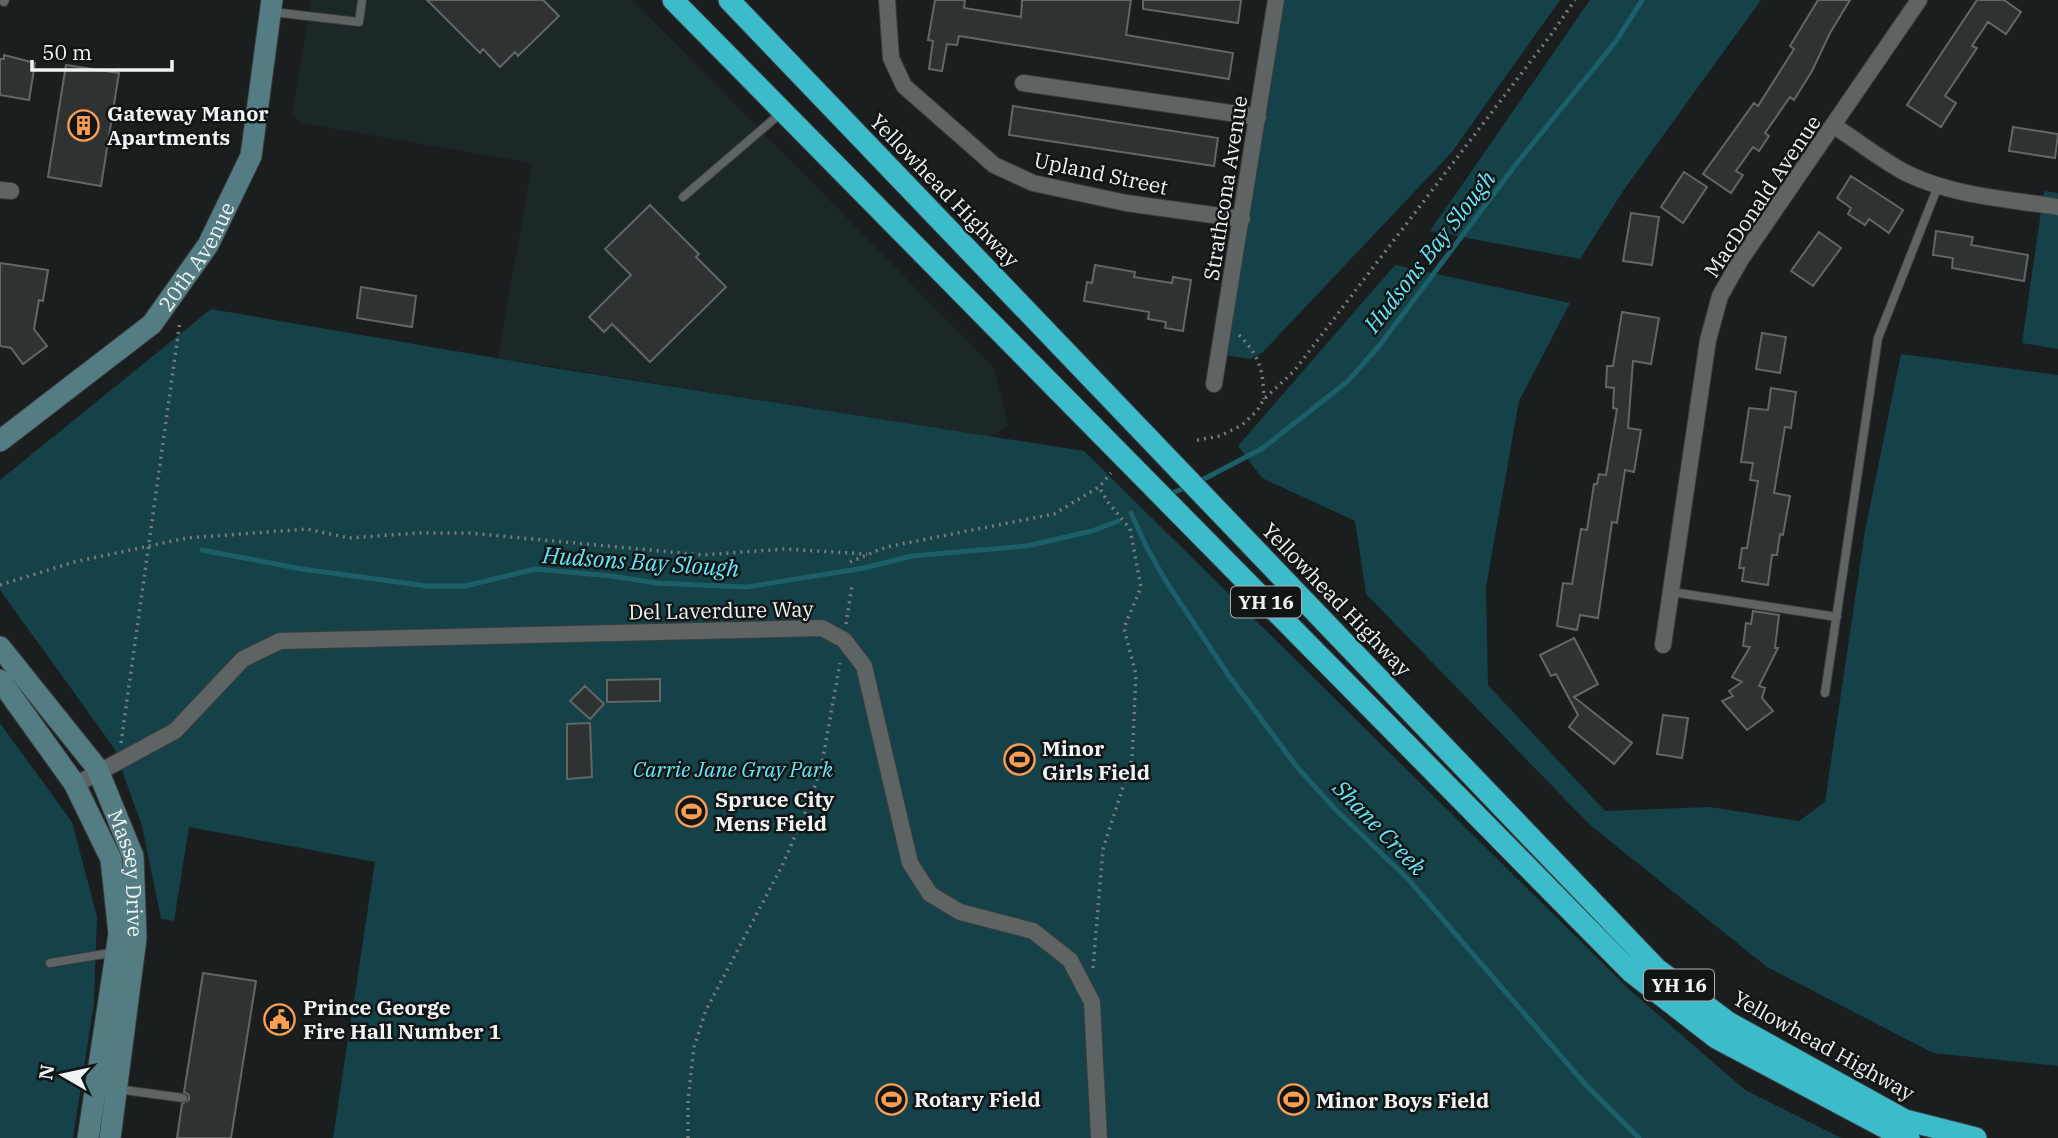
<svg xmlns="http://www.w3.org/2000/svg" width="2058" height="1138" viewBox="0 0 2058 1138" font-family="'IBM Plex Serif',serif">
  <rect width="100%" height="100%" fill="#1a1e1f"/>
  <path fill="#1b2728" d="M311,0H633L994,368L1008,425L990,437L498,358L532,163L301,123L292,114Z"/>
  <path fill="#144248" d="M1276,0H1560L1452,152L1262,353L1250,359L1224,355Z
    M1590,0H1761L1623,191L1580,259L1430,231Z
    M2044,191L2058,193V349L2022,343Z
    M1395,265L1570,303L1519,401L1486,587L1488,685L1605,811L1710,807L1799,821L1825,802L1865,531L1901,354L2058,375V1066L1933,1053L1767,967L1590,825L1366,594L1355,521L1262,478L1238,446Z
    M211,309L560,369L1084,451L1631,991L1745,1090L1841,1138H333L375,862L189,827L174,921L161,919L142,826L114,748L0,590V480Z
    M0,723L72,822L97,917L94,1003L73,1138H0Z"/>
  <g fill="none" stroke-linecap="round" stroke-linejoin="round">
    <path stroke="#1c5f68" stroke-width="5" d="M1202,480L1263,448L1348,381L1379,346L1517,163L1617,40L1642,0
      M1172,493L1188,487
      M1131,513L1147,548L1167,583L1229,676L1297,767L1336,810L1408,879L1585,1084L1639,1138
      M202,550L302,569L427,586H465L535,569L612,576L656,583L747,587L864,568L912,556L1027,546L1092,531L1118,521"/>
  </g>
  <path fill="#2e3233" stroke="#616667" stroke-width="2" d="M427,0H543L559,16L518,56L515,52L500,67L483,49L480,53Z
    M935,0H965L964,8L1021,17L1022,0H1131L1126,35L1233,53L1229,79L959,36L957,45L947,44L942,71L929,69L933,41L928,40Z
    M1143,0H1241L1238,23L1143,9Z
    M1818,0H1850L1830,33L1812,71L1794,100L1790,97L1765,133L1769,136L1759,151L1753,147L1736,171L1743,175L1731,193L1703,174L1754,103L1758,106L1794,49L1790,46Z
    M1977,0H2004L2021,12L2006,34L1988,22L1972,46L1977,48L1945,96L1956,103L1941,127L1907,105Z
    M4,55L35,63L29,100L0,95V59H4Z
    M66,65L119,73L101,186L48,177Z
    M1013,106L1218,138L1214,166L1009,135Z
    M2013,127L2058,134L2055,158L2009,151Z
    M1684,172L1707,187L1683,223L1661,207Z
    M1851,176L1903,210L1889,233L1869,219L1865,225L1848,214L1851,208L1837,198Z
    M650,205L699,254L696,257L726,287L650,362L612,324L604,332L589,317L631,275L605,249Z
    M1631,213L1659,217L1652,265L1623,261Z
    M1936,231L1973,237L1971,245L2028,255L2024,281L1952,268L1953,258L1933,255Z
    M1819,232L1841,248L1813,286L1791,271Z
    M0,263L48,270L43,301L39,300L34,329L47,346L23,364L11,348L0,346Z
    M1095,265L1135,272L1134,277L1172,283L1173,277L1191,280L1183,331L1165,328L1166,322L1148,319L1149,312L1084,301L1087,282L1092,283Z
    M361,287L416,296L412,327L357,318Z
    M1622,312L1659,318L1651,364L1633,361L1628,428L1641,430L1634,472L1625,470L1617,523L1612,522L1598,618L1580,615L1577,630L1557,626L1563,583L1572,584L1581,529L1587,530L1594,484H1597L1599,474L1606,475L1617,409L1613,408L1614,388L1606,387L1607,366H1613Z
    M1762,333L1786,337L1780,373L1756,369Z
    M1771,388L1796,392L1791,428L1785,427L1774,493L1790,496L1783,535L1780,534L1777,555H1772L1768,585L1742,581L1744,568H1739L1742,548H1747L1758,481L1750,480L1753,463L1741,462L1749,408L1768,410Z
    M1753,611L1779,615L1775,648H1778L1759,686L1765,688L1762,698L1773,711L1747,730L1722,701L1733,696L1729,691L1742,682L1732,677L1750,647L1743,646L1746,623L1751,624Z
    M1574,638L1598,684L1574,697L1632,743L1614,764L1569,727L1578,715L1556,674L1551,676L1540,655Z
    M660,679V701L607,702V680Z
    M585,686L604,704L590,719L570,701Z
    M1663,715L1688,718L1682,758L1657,754Z
    M590,723L592,777L567,779V724Z
    M203,973L256,981L231,1138H177L182,1104L189,1100V1095L184,1092Z"/>
  <g fill="none" stroke-linecap="round" stroke-linejoin="round">
    <defs>
      <path id="lane" d="M4,2L5,0
        M273,12L359,22L362,0
        M683,197L781,113
        M1672,592L1837,617
        M1825,693L1878,338L1938,186
        M50,963L116,952
        M117,1089L183,1098"/>
      <path id="street" d="M887,0L891,58L904,86L994,165L1033,183L1126,203L1242,219
        M1023,83L1258,117
        M1834,126C1858,141 1881,160 1906,173C1953,196 2007,199 2058,207
        M0,190L11,191
        M1214,384L1276,0
        M1663,645L1708,340L1720,296L1741,259L1919,0
        M75,785L175,731L243,659L280,641L822,628L844,640L864,666L910,863L930,894L960,912L1033,931L1070,960L1092,1002L1099,1138"/>
      <g id="secondary">
        <path id="s1" d="M0,441L152,324L208,245L251,156L272,0"/>
        <path id="s2" d="M0,647L97,768L133,856L136,938L110,1138"/>
        <path d="M0,680L74,783L111,859L119,934L88,1138"/>
      </g>
      <path id="highway" d="M673,0L1631,972L1716,1038L1895,1133L1909,1138
        M729,0L1657,969L1728,1022L1905,1120L1976,1138"/>
    </defs>
    <use href="#lane" stroke="#393c3d" stroke-width="10"/>
    <use href="#street" stroke="#393c3d" stroke-width="18"/>
    <use href="#secondary" stroke="#393c3d" stroke-width="23"/>
    <use href="#highway" stroke="#393c3d" stroke-width="23"/>
    <path stroke="#787b7c" stroke-width="3.5" stroke-dasharray="2 5" stroke-linecap="butt" d="M1239,335C1260,356 1263,370 1264,399
      M1197,440L1220,436L1242,425L1257,411L1264,399L1294,371L1550,36L1575,0
      M850,562L886,547L1054,514L1099,487L1111,473
      M0,585L74,562L187,538L307,529L349,538L416,533H469L703,555L784,549L867,554
      M846,624L852,585
      M121,743L180,321
      M1093,968L1103,849L1132,759L1136,675L1124,628L1141,587L1130,529L1108,502L1099,487
      M688,1138V1100L694,1047L706,1010L782,866L811,799L823,758L840,663"/>
    <use href="#lane" stroke="#5e6364" stroke-width="8"/>
    <use href="#street" stroke="#5e6364" stroke-width="16"/>
    <use href="#secondary" stroke="#547d83" stroke-width="21"/>
    <use href="#highway" stroke="#3cbbcb" stroke-width="21"/>
  </g>
  <defs>
    <symbol id="building-ring" viewBox="-11 -11 22 22"><circle r="9.5" fill="#111516" stroke="#fb9e52" stroke-width="1.5"/><path d="M-4-6H4V6H1V3H-1V6H-4ZM-2.5-4.3h1.7v1.8h-1.7ZM.8-4.3h1.7v1.8H.8ZM-2.5-1h1.7V.8h-1.7ZM.8-1h1.7V.8H.8Z" fill="#fb9e52"/></symbol>
    <symbol id="stadium-ring" viewBox="-11 -11 22 22"><circle r="9.5" fill="#111516" stroke="#fb9e52" stroke-width="1.5"/><path d="M0-5a6.5 5 0 1 0 0 10a6.5 5 0 1 0 0-10ZM-3.5-1.8h7v3.6h-7Z" fill="#fb9e52"/></symbol>
    <symbol id="civic-ring" viewBox="-11 -11 22 22"><circle r="9.5" fill="#111516" stroke="#fb9e52" stroke-width="1.5"/><path d="M-.6-6.5H3V-4.5H.6V-3L4-1V1h2V6H-6V1h2V-1L-.6-3ZM-1.2 2.5V6h2.4V2.5Z" fill="#fb9e52"/></symbol>
  </defs>
  <g fill-rule="evenodd">
    <use href="#building-ring" x="66" y="108" width="35" height="35"/>
    <use href="#stadium-ring" x="1002" y="742" width="35" height="35"/>
    <use href="#stadium-ring" x="674" y="794" width="35" height="35"/>
    <use href="#civic-ring" x="262" y="1002" width="35" height="35"/>
    <use href="#stadium-ring" x="874" y="1082" width="35" height="35"/>
    <use href="#stadium-ring" x="1276" y="1082" width="35" height="35"/>
  </g>
  <g text-anchor="middle" dominant-baseline="central" stroke-width="5" stroke-linejoin="round" paint-order="stroke">
    <g fill="#111516" stroke="#adb0b1" stroke-width="2">
      <rect x="1231" y="586.5" width="70" height="31" rx="5"/>
      <rect x="1644" y="969.5" width="70" height="31" rx="5"/>
    </g>
    <g font-size="19" font-weight="bold" fill="#f0f3f4">
      <text x="1266" y="602">YH 16</text>
      <text x="1679" y="985">YH 16</text>
    </g>
    <g font-size="21" font-weight="bold" fill="#f0f3f4" stroke="#111516" text-anchor="start">
      <text x="107" y="113">Gateway Manor<tspan x="107" dy="24">Apartments</tspan></text>
      <text x="1042" y="748">Minor<tspan x="1042" dy="24">Girls Field</tspan></text>
      <text x="715" y="799">Spruce City<tspan x="715" dy="24">Mens Field</tspan></text>
      <text x="303" y="1007">Prince George<tspan x="303" dy="24">Fire Hall Number 1</tspan></text>
      <text x="914" y="1099">Rotary Field</text>
      <text x="1316" y="1100">Minor Boys Field</text>
    </g>
    <g font-size="21" fill="#f0f3f4" stroke="#111516">
      <text transform="translate(1101 173) rotate(12)">Upland Street</text>
      <text transform="translate(1225 188) rotate(-81)">Strathcona Avenue</text>
      <text transform="translate(945 190) rotate(46)">Yellowhead Highway</text>
      <text transform="translate(1762 196) rotate(-56)">MacDonald Avenue</text>
      <text stroke="none"><textPath href="#s1" startOffset="273">20th Avenue</textPath></text>
      <text transform="translate(1337 599) rotate(46)">Yellowhead Highway</text>
      <text transform="translate(721 610) rotate(-1)">Del Laverdure Way</text>
      <text stroke="none"><textPath href="#s2" startOffset="266">Massey Drive</textPath></text>
      <text transform="translate(1824 1045) rotate(29)">Yellowhead Highway</text>
    </g>
    <g font-size="21" font-style="italic" fill="#68e5f6" stroke="#111516">
      <text x="733" y="769">Carrie Jane Gray Park</text>
    </g>
    <g font-size="23" font-style="italic" fill="#68e5f6" stroke="#111516">
      <text transform="translate(1429 251) rotate(-52)">Hudsons Bay Slough</text>
      <text transform="translate(641 561) rotate(4)">Hudsons Bay Slough</text>
      <text transform="translate(1380 827) rotate(46)">Shane Creek</text>
    </g>
  </g>
  <g transform="translate(63 1075) rotate(279)" stroke="#111516" stroke-width="5" paint-order="stroke">
  <path d="M0-5L12 26L0 18L-12 26Z" fill="#f0f3f4"/>
  <text y="-10" font-size="19" font-weight="bold" text-anchor="middle" fill="#f0f3f4">N</text>
  </g>
  <path d="M32 60v10h140v-10" fill="none" stroke="#f0f3f4" stroke-width="3.5"/>
  <text x="42" y="60" font-size="21" fill="#f0f3f4" stroke="#111516" stroke-width="5" paint-order="stroke">50 m</text>
</svg>
